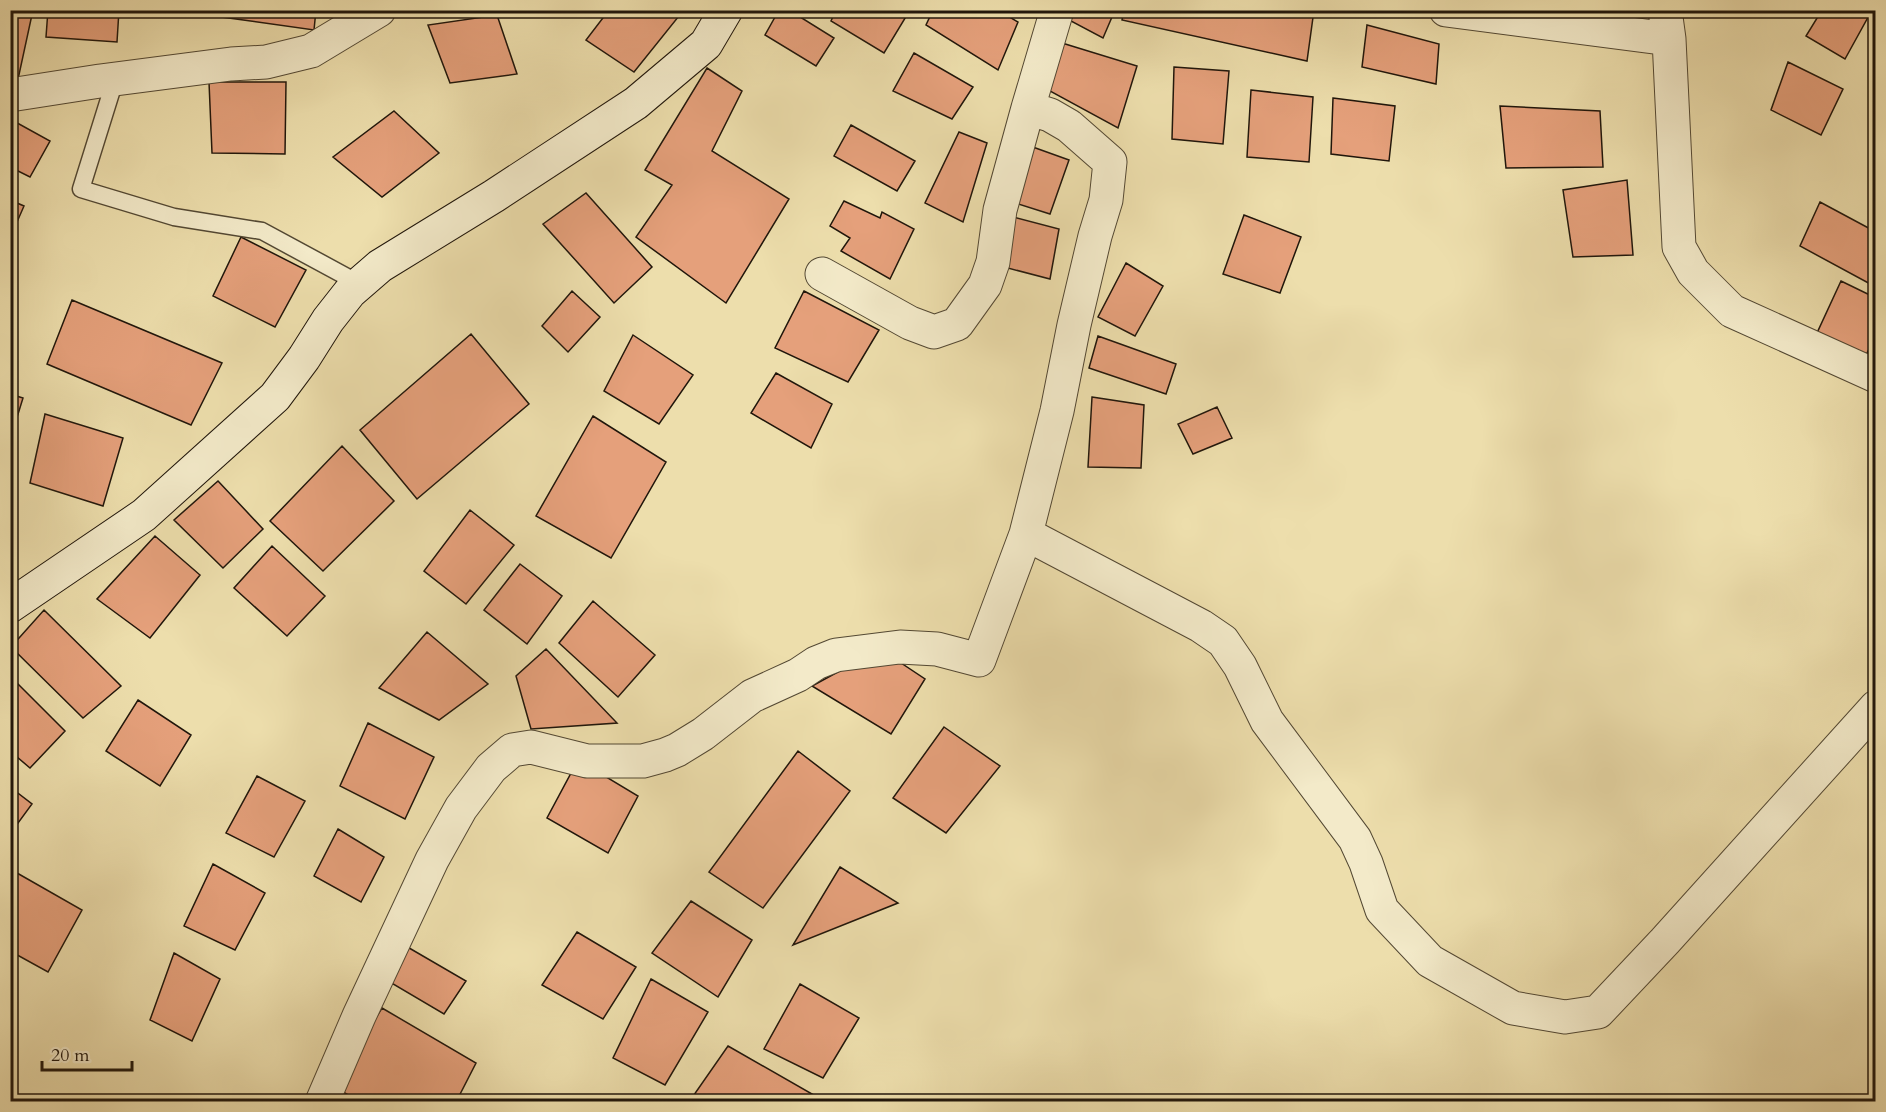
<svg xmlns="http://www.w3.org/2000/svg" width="1886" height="1112" viewBox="0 0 1886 1112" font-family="Cardo,serif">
  <rect width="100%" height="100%" fill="#eddeac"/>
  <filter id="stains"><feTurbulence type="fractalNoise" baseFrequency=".00333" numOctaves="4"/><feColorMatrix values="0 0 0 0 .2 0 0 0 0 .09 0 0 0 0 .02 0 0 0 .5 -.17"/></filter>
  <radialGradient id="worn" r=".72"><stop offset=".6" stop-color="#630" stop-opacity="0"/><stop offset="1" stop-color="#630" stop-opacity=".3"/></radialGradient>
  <path fill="#e5a07b" stroke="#20160b" stroke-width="1.5" d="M10,10H33L17,84L10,83Z
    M48,10H119L117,42L46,37Z
    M223,10H316L314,30L222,17Z
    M609,10H671L679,16L634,72L586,40Z
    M779,10H789L834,38L816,66L765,35Z
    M836,10H910L884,53L831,21Z
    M933,10H998L1018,22L998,70L926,25Z
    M1074,10H1115L1103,38L1069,20Z
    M1124,10H1314L1307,61L1122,20Z
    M1822,10H1872L1845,59L1806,36Z
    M497,15L517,74L450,83L428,25Z
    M1367,25L1439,44L1436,84L1362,67Z
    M1062,43L1137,66L1118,128L1048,90Z
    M914,53L973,87L952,119L893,91Z
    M1788,62L1843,89L1821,135L1771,110Z
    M1174,67L1229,71L1223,144L1172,139Z
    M707,68L742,91L712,151L789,199L726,303L636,237L672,185L645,170Z
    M209,82H286L285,154L212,153Z
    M1251,90L1313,97L1309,162L1247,157Z
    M1333,98L1395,106L1389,161L1331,154Z
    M1500,106L1600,111L1603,167L1506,168Z
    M394,111L439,153L382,197L333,157Z
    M10,119L50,141L30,177L10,167Z
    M851,125L915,161L897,191L834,156Z
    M959,132L987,143L963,222L925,203Z
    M1030,146L1069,160L1050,214L1009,201Z
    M1627,180L1633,255L1573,257L1563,190Z
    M586,193L652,267L614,303L543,224Z
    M10,200L24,206L10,238Z
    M844,201L880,218L882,212L914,229L890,279L841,251L850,238L830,226Z
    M1820,202L1876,232V284L1874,286L1800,246Z
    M1244,215L1301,237L1280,293L1223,274Z
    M1013,217L1059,229L1050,279L1004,267Z
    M241,237L306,270L275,327L213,296Z
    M1126,263L1163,286L1135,336L1098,317Z
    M1841,281L1876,298V335L1866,355L1817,333Z
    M572,291L600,317L568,352L542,326Z
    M804,291L879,330L848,382L775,348Z
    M72,300L222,363L191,425L47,364Z
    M471,334L529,404L417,499L360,430Z
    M633,335L693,375L659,424L604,391Z
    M1098,336L1176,364L1166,394L1089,368Z
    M776,373L832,404L811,448L751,413Z
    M10,394L23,398L10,440Z
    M1092,397L1144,405L1141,468L1088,467Z
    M1217,407L1232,438L1193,454L1178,424Z
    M45,414L123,438L103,506L30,483Z
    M593,416L666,462L611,558L536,516Z
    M342,446L394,501L323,571L270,521Z
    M218,481L263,529L223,568L174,520Z
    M470,510L514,545L466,604L424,571Z
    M155,536L200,575L150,638L97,599Z
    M272,546L325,596L287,636L234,588Z
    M520,564L562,596L527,644L484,610Z
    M593,601L655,655L618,697L559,643Z
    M44,610L121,686L83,718L11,647Z
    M427,632L488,684L439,720L379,688Z
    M546,649L617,723L531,729L516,676Z
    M880,649L925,679L891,734L812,686Z
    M10,676L65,731L30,768L10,751Z
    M138,700L191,735L160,786L106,751Z
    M368,723L434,757L405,819L340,786Z
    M944,727L1000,766L946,833L893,798Z
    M798,751L850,791L763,908L709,872Z
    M578,760L638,796L608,853L547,818Z
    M257,776L305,801L274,857L226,833Z
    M10,787L32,804L10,834Z
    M338,829L384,857L361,902L314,876Z
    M213,864L265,893L235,950L184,926Z
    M840,867L898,903L793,945Z
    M10,869L82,910L48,972L10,951Z
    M691,901L752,940L718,997L652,953Z
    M577,932L636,967L603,1019L542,985Z
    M404,945L466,981L444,1014L388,981Z
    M174,953L220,979L192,1041L150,1020Z
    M651,979L708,1012L665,1085L613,1058Z
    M800,984L859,1018L823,1078L764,1049Z
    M382,1008L476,1063L456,1102H360L333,1086Z
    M728,1046L826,1102H689Z"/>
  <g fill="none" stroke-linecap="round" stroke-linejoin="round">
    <defs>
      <path id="lane" d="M115,80L81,189L174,217L262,231L360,284"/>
      <path id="street" d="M1446,10L1669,39
        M1665,10L1669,39L1679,247L1693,272L1732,311L1876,376
        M10,95L100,81L231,64L266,62L311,51L379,10
        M822,274L910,323L934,332L957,324L985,285L993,262L1000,210L1028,108
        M1026,534L1201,626L1223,641L1240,666L1267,721L1355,839L1366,863L1382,910L1430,961L1513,1008L1565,1017L1598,1012L1665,941L1876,707
        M322,1102L359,1016L432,860L461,808L491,768L512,750L531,747L587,761H643L665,755L677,750L703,734L752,696L798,675L816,663L836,655L900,647L937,649L979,660L1026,534L1057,411L1074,325L1095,236L1106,200L1110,162L1069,126L1050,115L1028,108L1057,10"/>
      <path id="secondary" d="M10,606L144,515L275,397L304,358L328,320L350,292L380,266L494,196L636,103L706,44L726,10"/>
    </defs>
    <use href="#lane" stroke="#534833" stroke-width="19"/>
    <use href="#street" stroke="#534833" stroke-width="35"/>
    <use href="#secondary" stroke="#20160b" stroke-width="35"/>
    <use href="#lane" stroke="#f3eac9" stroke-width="16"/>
    <use href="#street" stroke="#f3eac9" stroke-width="33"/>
    <use href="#secondary" stroke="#f3eac9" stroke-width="33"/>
  </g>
  <rect width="1886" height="1112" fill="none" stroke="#eddeac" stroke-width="36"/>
  <rect x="12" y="12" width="1862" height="1088" fill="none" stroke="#20160b" stroke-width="3"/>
  <rect x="18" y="18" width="1850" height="1076" fill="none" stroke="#20160b" stroke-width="1.5"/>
  <path d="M42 1061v9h90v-9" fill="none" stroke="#20160b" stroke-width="3"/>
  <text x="51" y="1061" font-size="18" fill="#20160b" stroke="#f3eac9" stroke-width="4.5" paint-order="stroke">20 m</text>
  <rect width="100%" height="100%" filter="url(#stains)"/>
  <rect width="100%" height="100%" fill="url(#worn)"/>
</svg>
